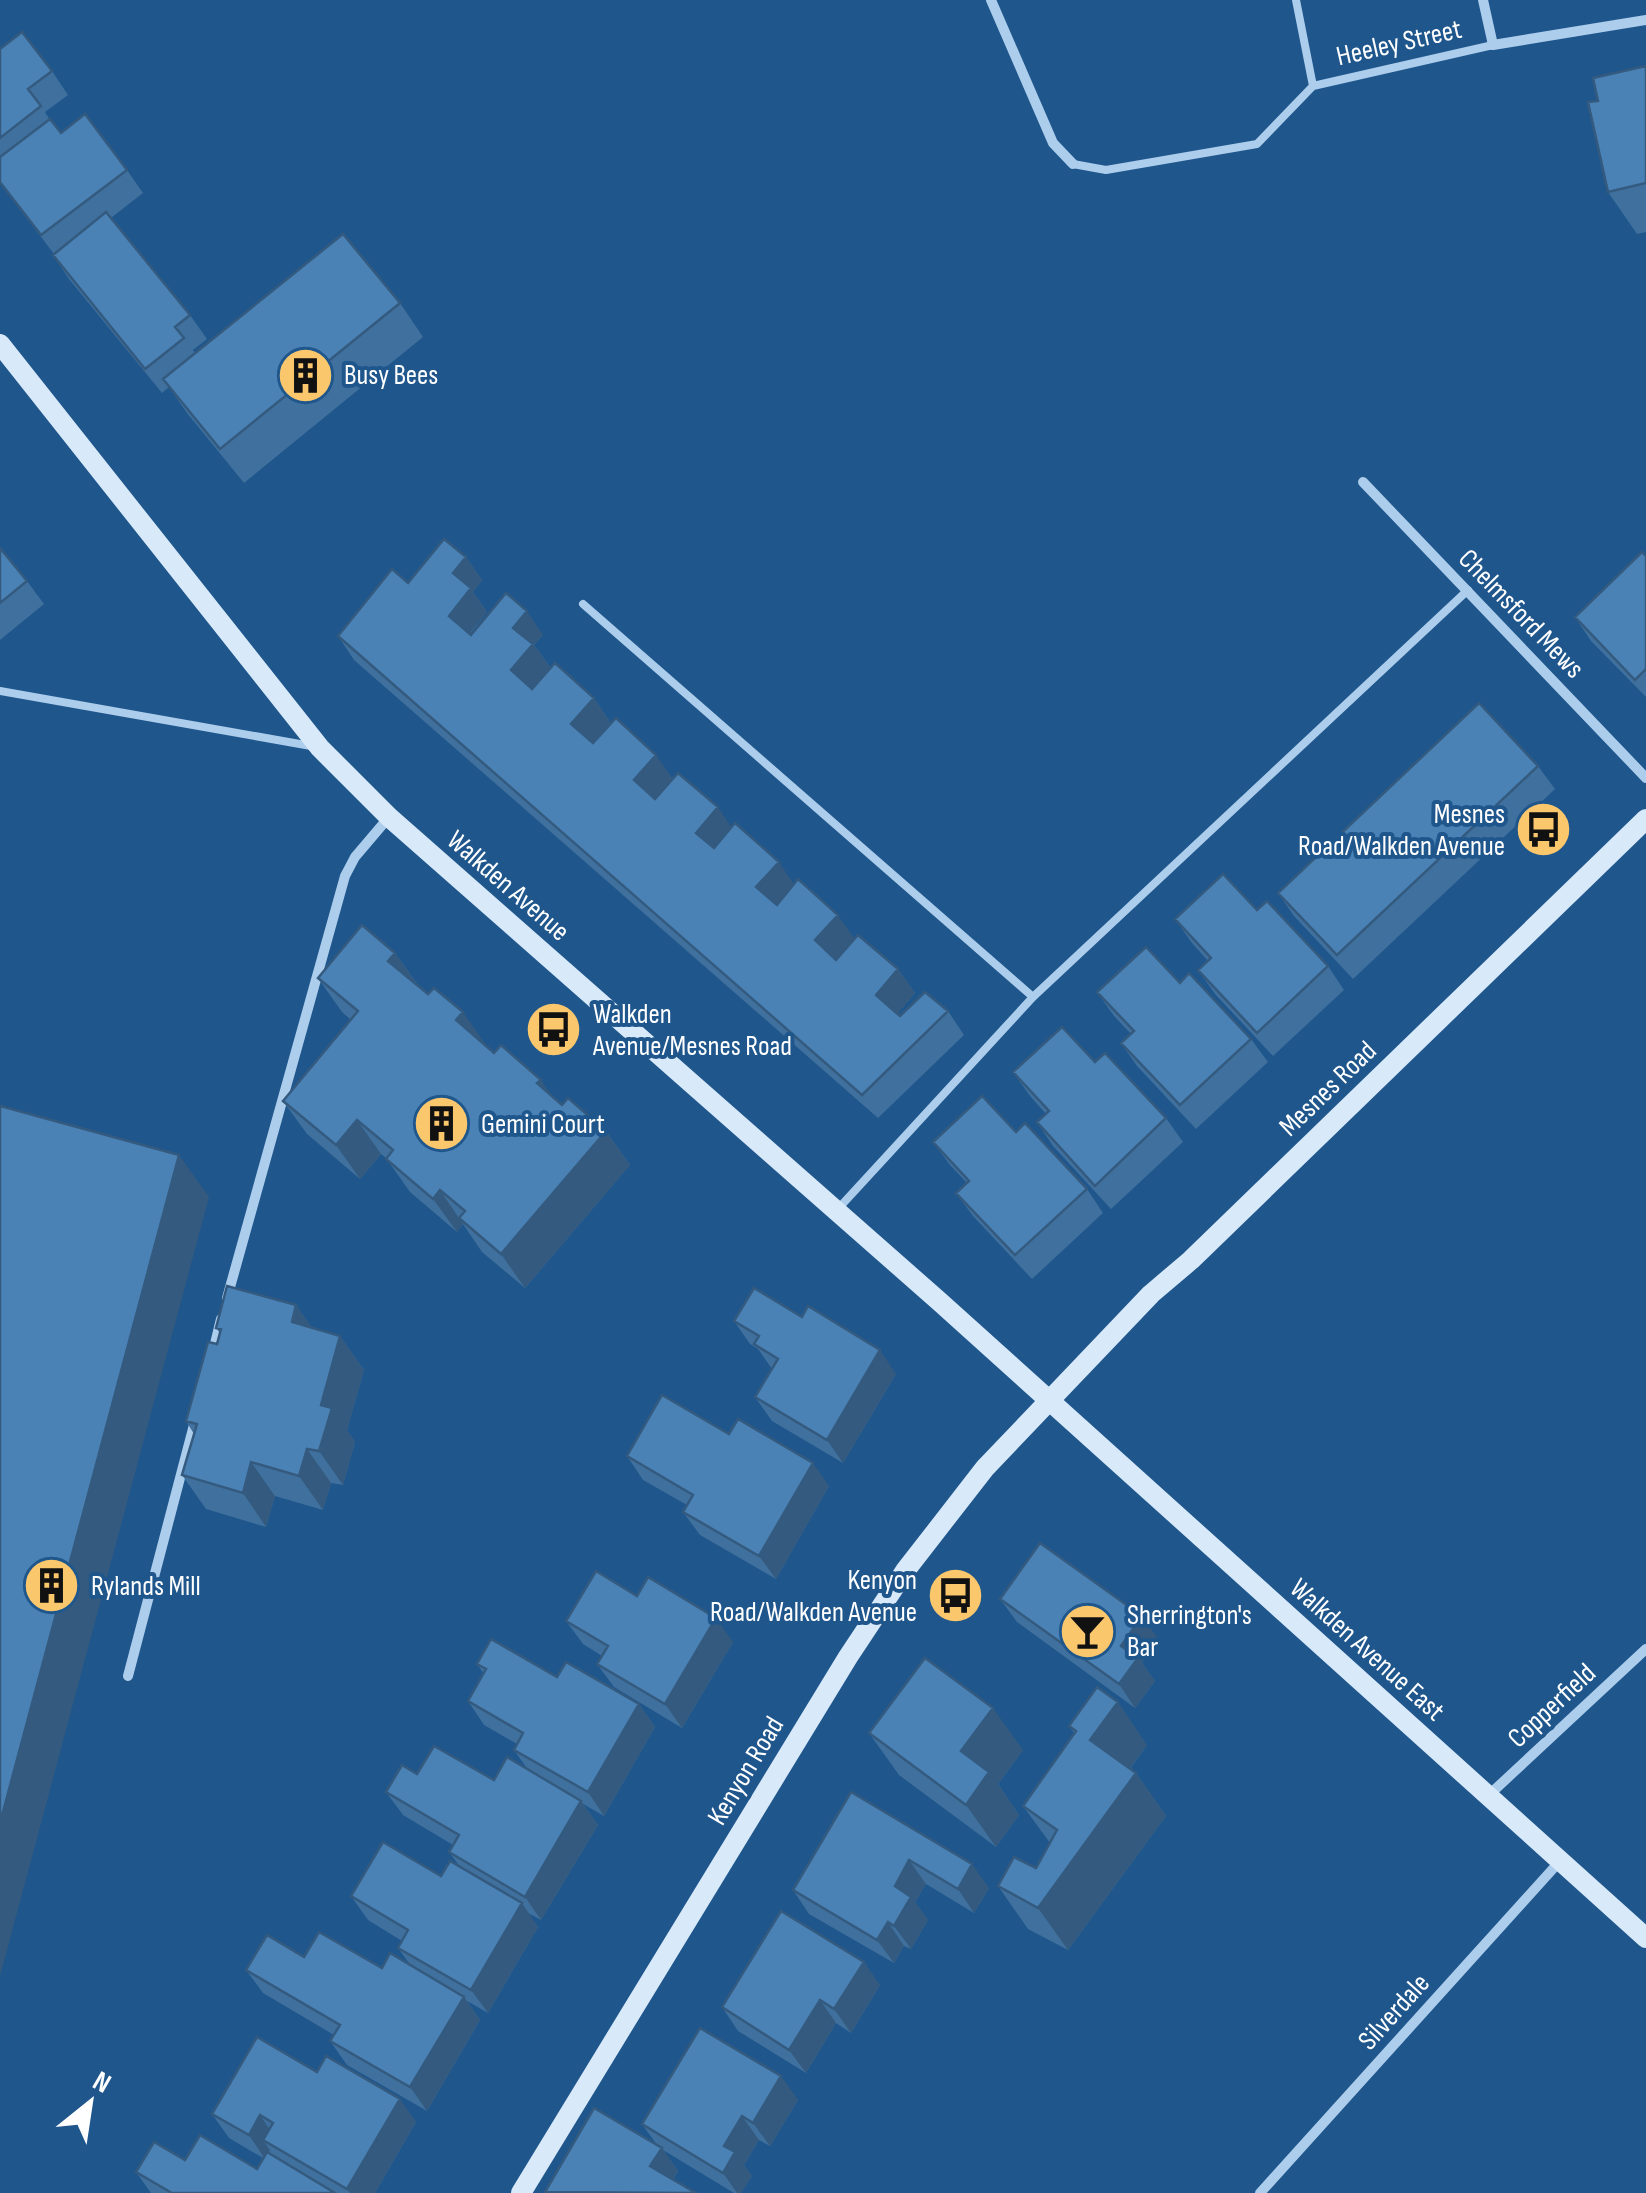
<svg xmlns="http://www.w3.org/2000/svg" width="1646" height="2193" viewBox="0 0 1646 2193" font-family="'Sofia Sans Condensed',sans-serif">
  <rect width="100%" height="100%" fill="#1f568c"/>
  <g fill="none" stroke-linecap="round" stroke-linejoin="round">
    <path stroke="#accdec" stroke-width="8" d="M1296,0L1313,86
      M1073,164L1106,170L1257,144L1313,86L1493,45
      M583,604L1033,997
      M0,691L311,746
      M837,1210L1033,997L1468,590"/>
    <path stroke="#accdec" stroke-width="10" d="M991,0L1053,143L1073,164
      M1483,0L1493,45L1646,20
      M1363,482L1646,778
      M227,1298L345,876L355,857L389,817
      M212,1356L221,1319
      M128,1676L195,1421
      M1489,1795L1646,1649
      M1260,2193L1560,1861"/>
    <path stroke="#d8e9f9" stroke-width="20" d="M0,344L320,748L389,817L940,1302L1646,1938
      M521,2193L848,1657L905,1571L985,1468L1151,1294L1191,1260L1646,819"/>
  </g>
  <path fill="#40709d" d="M0,49L52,71L68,95L45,112L50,120L61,133L127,170L143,193L111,218L190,315L207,339L193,350L195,353L400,303L423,337L244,483L187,413L169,387L162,393L69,279L53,255L54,254L0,183Z
    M1646,66V232L1637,234L1608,192L1598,101Z
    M0,548L27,581L44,604L0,640Z
    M1646,556V697L1591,641L1575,617Z
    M466,557L482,580L473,592L487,612L470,634L543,635L534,645L550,667L532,689L594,698L610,722L592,743L673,778L731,827L836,959L898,969L915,993L897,1014L900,1016L948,1011L964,1035L878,1118L354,660L338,636L408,583Z
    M1538,766L1555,789L1353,979L1294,916L1278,893Z
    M1257,910L1328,966L1344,990L1273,1056L1215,994L1198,970L1208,961L1192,943L1175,919Z
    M395,953L418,985L486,1046L562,1105L606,1131L630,1165L525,1288L482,1252L463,1224L457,1232L410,1192L386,1158L381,1154L360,1179L307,1134L283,1101L351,1020L342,1012L318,978Z
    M1180,983L1251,1039L1268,1062L1196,1129L1137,1066L1121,1043L1131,1034L1114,1016L1097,992Z
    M1095,1062L1166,1118L1183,1142L1111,1209L1053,1146L1037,1122L1046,1114L1030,1096L1013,1072Z
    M1016,1132L1087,1189L1103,1213L1032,1279L973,1216L956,1193L967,1183L950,1165L933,1142Z
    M296,1305L312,1328L340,1336L364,1370L347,1430L355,1442L343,1485L331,1483L323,1510L275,1496L266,1527L206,1509L182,1475L194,1434L186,1421L217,1344L220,1333L216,1328Z
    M734,1321L896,1374L843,1463L772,1421L755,1397L772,1369L758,1349L750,1344Z
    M729,1434L829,1486L776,1579L700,1535L683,1512L687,1505L643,1480L627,1456Z
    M637,1596L733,1642L682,1728L614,1687L597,1664L602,1656L583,1644L566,1621Z
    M1000,1599L1159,1640L1142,1663L1155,1681L1135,1708L1017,1622Z
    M477,1664L557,1677L639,1704L655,1727L604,1816L583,1804L598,1825L541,1920L528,1913L538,1927L488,2013L467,2001L480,2020L427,2111L347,2065L330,2041L334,2035L263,1993L246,1970L304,1957L382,1968L411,1966L398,1948L402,1941L368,1920L351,1896L441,1876L460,1867L449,1852L453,1845L403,1815L386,1792L417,1774L494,1780L528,1770L514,1750L517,1744L484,1725L468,1701L484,1674Z
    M1069,1726L1147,1745L1130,1769L1136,1773L1166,1816L1068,1950L1028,1929L998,1886L1036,1868L1050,1843L1023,1806L1074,1733Z
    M869,1733L1023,1750L998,1784L1019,1815L996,1847L899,1775Z
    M851,1792L989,1888L974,1913L926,1884L915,1902L928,1920L911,1949L904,1946L894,1963L809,1914L793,1890Z
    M880,1985L851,2033L836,2023L806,2073L738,2031L722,2007Z
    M317,2072L416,2122L375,2193H151L136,2172L185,2160L257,2169L263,2158L229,2138L212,2114Z
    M798,2100L770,2146L759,2140L744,2165L752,2176L741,2193H734L663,2150L678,2171L673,2180L546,2193L657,2145L642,2124Z"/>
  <path fill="#345b7f" d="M466,557L482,580L473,592L487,612L465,639L449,616L453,573Z
    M527,611L543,635L534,645L550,667L528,694L511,670L513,628Z
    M594,698L610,722L588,748L571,724Z
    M656,755L673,779L650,803L634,780Z
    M718,807L734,831L712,856L696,833Z
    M779,862L795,886L773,911L756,887Z
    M838,915L854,938L831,964L815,940Z
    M395,953L419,987L388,961Z
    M898,969L915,993L893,1019L876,995Z
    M463,1012L486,1045L456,1020Z
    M541,1080L564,1113L537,1083Z
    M357,1120L381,1154L360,1179L336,1145Z
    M606,1131L630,1165L525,1288L501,1254Z
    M179,1155L209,1197L0,1976V1823Z
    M440,1190L463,1224L457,1232L433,1199Z
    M296,1305L320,1339L292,1322Z
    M340,1336L364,1370L347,1430L355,1442L343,1485L319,1451L321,1405Z
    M880,1350L896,1374L843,1463L827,1440Z
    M307,1449L331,1483L323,1510L299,1476Z
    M251,1462L275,1496L266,1527L243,1493Z
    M813,1463L829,1486L776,1579L759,1556Z
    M1142,1616L1159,1640L1142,1663L1155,1681L1135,1708L1119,1684L1121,1646Z
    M716,1618L733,1642L682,1728L665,1704Z
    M1118,1702L1147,1745L1120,1782L1090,1740Z
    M639,1704L655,1727L604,1816L588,1792Z
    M993,1708L1023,1750L998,1784L1019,1815L996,1847L966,1805L961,1751Z
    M1136,1773L1166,1816L1068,1950L1038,1908Z
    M581,1801L598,1825L541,1920L525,1897Z
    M909,1860L926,1884L915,1902L928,1920L911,1949L894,1926L895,1886Z
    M972,1864L989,1888L974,1913L958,1889Z
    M522,1903L538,1927L488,2013L471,1990Z
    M888,1922L904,1946L894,1963L877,1940Z
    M864,1962L880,1985L851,2033L834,2009Z
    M464,1997L480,2020L427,2111L410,2087Z
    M820,2000L836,2023L806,2073L789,2050Z
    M781,2076L798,2100L770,2146L753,2123Z
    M400,2099L416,2122L375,2193H350L347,2189Z
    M260,2115L276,2139L263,2140L270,2150L265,2159L249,2135Z
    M742,2116L759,2140L744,2165L752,2176L741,2193H737L723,2173L724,2146Z
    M662,2148L678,2171L667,2190L650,2166Z"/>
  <path fill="#4b82b6" stroke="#345b7f" stroke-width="2.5" d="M22,32L52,71L28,89L41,106L0,138V49Z
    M1646,66V183L1608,192L1588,102L1598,101L1593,78Z
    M85,114L127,170L41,235L0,182V157L50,119L61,133Z
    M106,212L190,315L175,327L184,338L145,369L53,255Z
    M343,234L400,303L220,449L163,379Z
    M444,539L466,557L453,573L471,588L449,616L471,635L506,593L527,611L513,628L533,644L511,670L532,689L555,663L594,698L571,724L593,743L616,718L656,755L634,780L655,799L678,773L718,807L696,833L714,848L735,823L779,862L756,887L777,905L798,879L838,915L815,940L836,960L858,935L898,969L876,995L900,1016L925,992L948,1011L862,1095L338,636L392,569L408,583Z
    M0,548L27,581L0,603Z
    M1642,552L1646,556V669L1635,680L1575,617Z
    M1479,703L1538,766L1337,955L1278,893Z
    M1223,874L1257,910L1267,901L1328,966L1257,1033L1198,970L1211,958L1175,919Z
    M362,925L395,953L388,961L428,994L434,988L463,1012L456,1020L494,1053L501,1045L541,1080L537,1083L562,1105L568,1098L606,1131L501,1254L459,1218L465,1211L440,1190L433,1199L386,1159L393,1150L357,1120L336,1145L283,1101L358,1011L318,978Z
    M1146,947L1180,983L1189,973L1251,1039L1180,1105L1121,1043L1134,1031L1097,992Z
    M1062,1027L1095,1062L1105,1053L1166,1118L1095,1186L1037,1122L1049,1111L1013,1072Z
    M982,1096L1016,1132L1025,1123L1087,1189L1015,1255L956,1193L969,1181L933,1142Z
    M0,1106L179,1155L0,1823Z
    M227,1286L296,1305L292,1322L340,1336L321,1405L332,1408L319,1451L307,1449L299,1476L251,1462L243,1493L182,1475L197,1424L186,1421L208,1342L217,1344L221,1329L216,1328Z
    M754,1288L802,1317L808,1306L880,1350L827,1440L755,1397L778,1359L754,1344L759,1336L734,1321Z
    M662,1395L729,1434L738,1419L813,1463L759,1556L683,1512L693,1495L627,1456Z
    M1040,1543L1142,1616L1121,1646L1138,1658L1119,1684L1000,1599Z
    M596,1571L637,1596L648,1577L716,1618L665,1704L597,1664L608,1646L566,1621Z
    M491,1639L557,1677L566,1662L639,1704L588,1792L514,1750L523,1733L468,1701L486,1669L477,1664Z
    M925,1658L993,1708L961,1751L989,1772L966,1805L869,1733Z
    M1097,1687L1118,1702L1090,1740L1136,1773L1038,1908L998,1886L1014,1857L1036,1868L1057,1830L1023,1806L1076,1731L1069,1726Z
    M434,1746L494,1780L507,1757L581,1801L525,1897L449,1852L459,1835L386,1792L402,1765L417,1774Z
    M851,1792L972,1864L958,1889L909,1860L895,1886L911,1897L894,1926L888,1922L877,1940L793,1890Z
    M383,1842L441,1876L450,1861L522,1903L471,1990L398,1948L408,1930L351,1896Z
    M781,1911L864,1962L834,2009L820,2000L789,2050L722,2007Z
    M319,1932L382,1968L390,1953L464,1997L410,2087L330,2041L340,2025L246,1970L267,1935L304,1957Z
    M700,2028L781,2076L753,2123L742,2116L724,2146L735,2152L723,2173L642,2124Z
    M257,2037L317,2072L326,2056L400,2099L347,2189L263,2140L273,2123L260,2115L249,2135L212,2114Z
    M594,2108L662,2148L650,2166L696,2193L545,2192Z
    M200,2135L257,2169L267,2152L335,2193H172L136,2172L154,2142L185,2160Z"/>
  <defs>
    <symbol id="building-disc" viewBox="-11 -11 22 22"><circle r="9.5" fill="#fac76c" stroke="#1f568c"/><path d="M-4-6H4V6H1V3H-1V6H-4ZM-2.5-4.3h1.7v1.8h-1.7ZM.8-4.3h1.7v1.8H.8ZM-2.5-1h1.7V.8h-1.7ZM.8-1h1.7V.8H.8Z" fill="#111"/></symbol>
    <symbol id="bus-disc" viewBox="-11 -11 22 22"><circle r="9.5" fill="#fac76c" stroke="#1f568c"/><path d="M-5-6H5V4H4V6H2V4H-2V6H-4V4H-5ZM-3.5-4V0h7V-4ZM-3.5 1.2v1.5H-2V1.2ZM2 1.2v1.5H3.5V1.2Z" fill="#111"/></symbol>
    <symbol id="bar-disc" viewBox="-11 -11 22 22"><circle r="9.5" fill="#fac76c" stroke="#1f568c"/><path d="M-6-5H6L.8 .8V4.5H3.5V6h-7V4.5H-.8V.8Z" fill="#111"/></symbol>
  </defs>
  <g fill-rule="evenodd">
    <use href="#building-disc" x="274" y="344" width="63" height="63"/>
    <use href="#bus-disc" x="1512" y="798" width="63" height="63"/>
    <use href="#bus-disc" x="522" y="998" width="63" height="63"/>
    <use href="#building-disc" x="410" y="1092" width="63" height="63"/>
    <use href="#building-disc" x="20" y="1554" width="63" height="63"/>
    <use href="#bus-disc" x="924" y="1564" width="63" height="63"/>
    <use href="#bar-disc" x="1056" y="1600" width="63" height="63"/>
  </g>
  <g text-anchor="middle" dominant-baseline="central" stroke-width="8" stroke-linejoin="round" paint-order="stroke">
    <g font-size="28" fill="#fff" stroke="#1f568c">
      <text transform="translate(1399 43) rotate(-13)">Heeley Street</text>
      <text transform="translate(1521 614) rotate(46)">Chelmsford Mews</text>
      <text transform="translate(508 886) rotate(41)">Walkden Avenue</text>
      <text transform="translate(1328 1089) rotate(-44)">Mesnes Road</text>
      <text transform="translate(1367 1650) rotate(42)">Walkden Avenue East</text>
      <text transform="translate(1552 1706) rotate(-43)">Copperfield</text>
      <text transform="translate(746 1771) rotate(-59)">Kenyon Road</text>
      <text transform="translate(1394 2012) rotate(-48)">Silverdale</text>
    </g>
    <g font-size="28" fill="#fff" stroke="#1f568c" text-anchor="start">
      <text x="344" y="375">Busy Bees</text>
      <text x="1505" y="814" text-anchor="end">Mesnes<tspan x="1505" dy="32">Road/Walkden Avenue</tspan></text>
      <text x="593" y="1014">Walkden<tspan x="593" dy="32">Avenue/Mesnes Road</tspan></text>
      <text x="481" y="1124">Gemini Court</text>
      <text x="917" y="1580" text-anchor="end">Kenyon<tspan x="917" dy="32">Road/Walkden Avenue</tspan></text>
      <text x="91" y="1586">Rylands Mill</text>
      <text x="1127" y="1615">Sherrington's<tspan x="1127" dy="32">Bar</tspan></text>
    </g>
  </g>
  <g transform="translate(90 2103) rotate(30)" stroke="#1f568c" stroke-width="8" paint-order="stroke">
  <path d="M0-8L18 38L0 25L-18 38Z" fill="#ffffff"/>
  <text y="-15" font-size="28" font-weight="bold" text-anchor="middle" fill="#ffffff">N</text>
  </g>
</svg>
